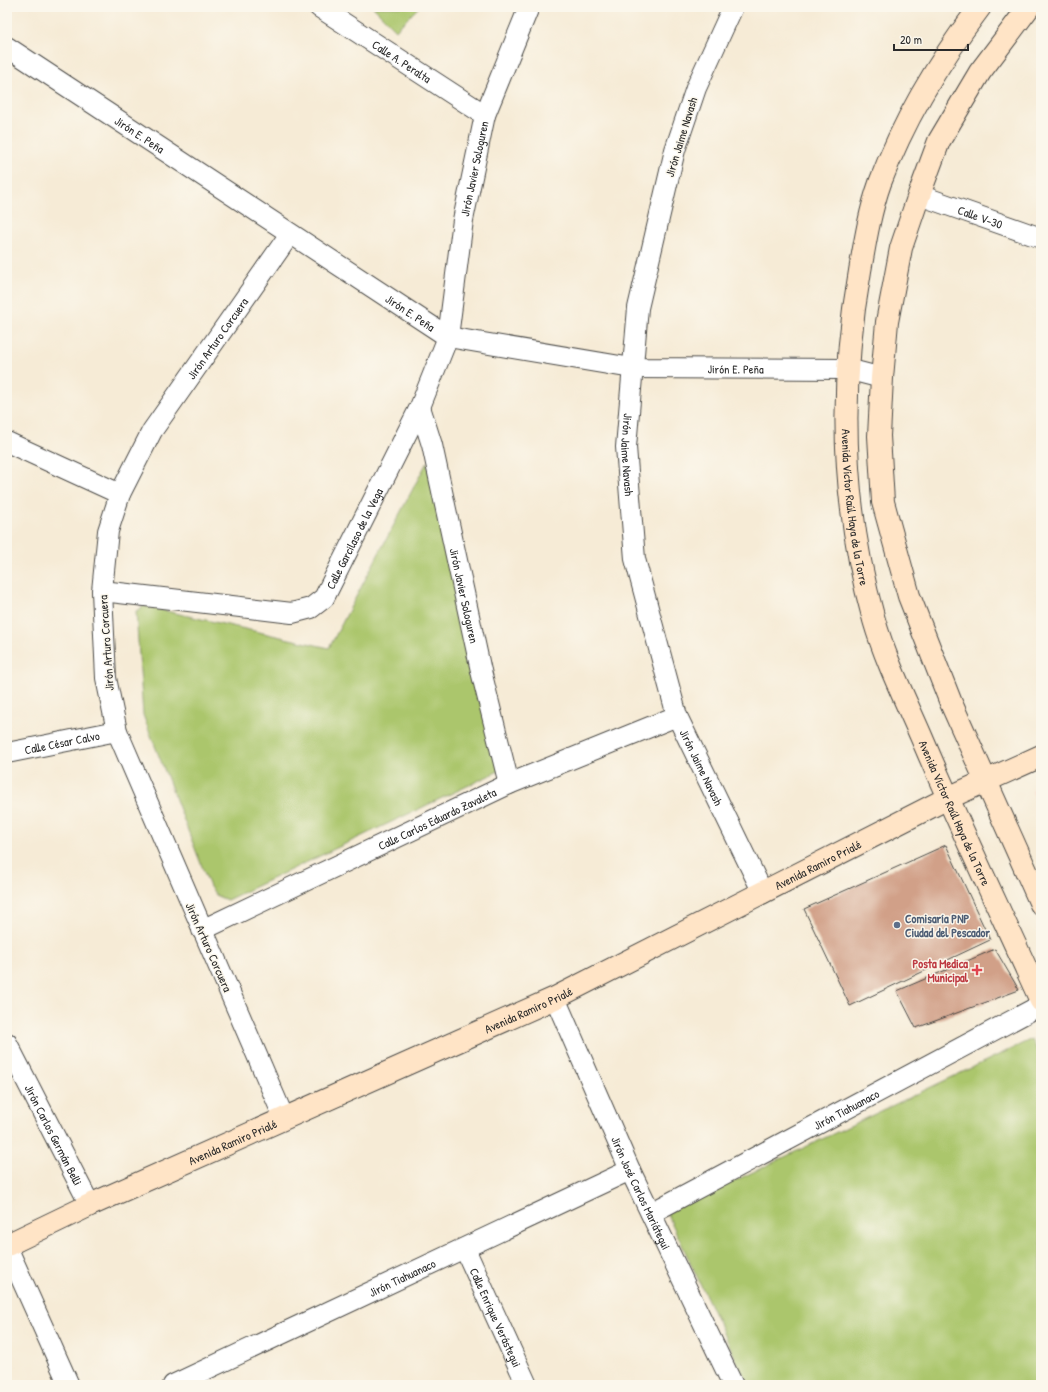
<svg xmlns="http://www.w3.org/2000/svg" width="1048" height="1392" viewBox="0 0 1048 1392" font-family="'Patrick Hand',sans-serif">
  <rect width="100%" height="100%" fill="#fbf7ec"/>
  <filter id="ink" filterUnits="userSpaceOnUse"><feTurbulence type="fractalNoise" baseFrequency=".025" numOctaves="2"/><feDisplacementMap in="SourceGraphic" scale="8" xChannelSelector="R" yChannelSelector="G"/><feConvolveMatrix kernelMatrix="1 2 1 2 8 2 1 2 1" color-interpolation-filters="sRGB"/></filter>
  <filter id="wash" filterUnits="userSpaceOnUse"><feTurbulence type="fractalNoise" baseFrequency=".012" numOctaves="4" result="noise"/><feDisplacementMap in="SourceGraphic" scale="16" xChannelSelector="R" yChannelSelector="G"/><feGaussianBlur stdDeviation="0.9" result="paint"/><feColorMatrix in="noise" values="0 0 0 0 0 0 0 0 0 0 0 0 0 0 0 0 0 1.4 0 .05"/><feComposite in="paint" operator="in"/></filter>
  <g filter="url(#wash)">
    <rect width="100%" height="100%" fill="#f6ebd6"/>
    <path fill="#f7d1c6" d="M1041,787V812L1032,791Z"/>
    <path fill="#abc66c" stroke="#6b784c" d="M373,7H419L396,30Z
      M427,462L501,770L227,900L217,896L210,887L143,715L136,611L144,606L329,648Z
      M1032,1039L1041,1059V1385H748L667,1213Z"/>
    <g id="blocks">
      <path fill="#d1a088" d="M946,845L990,940L850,1006L804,909Z
        M995,949L1019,990L916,1028L897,991Z"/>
    </g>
  </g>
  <g filter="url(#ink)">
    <use href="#blocks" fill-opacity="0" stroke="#494845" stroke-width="1"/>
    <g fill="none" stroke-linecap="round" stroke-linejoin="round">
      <defs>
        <g id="street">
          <path id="s1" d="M319,7L485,115"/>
          <path id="s2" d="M733,7L696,88L675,150L638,308L626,447L635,559L677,716L763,893"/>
          <path id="s3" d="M7,47L448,337L632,368L847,369L882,378"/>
          <path id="s4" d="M919,195L1041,238"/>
          <path id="s5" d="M420,407L432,445L481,671L509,784"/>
          <path d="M7,442L120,494"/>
          <path id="s6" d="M102,591L292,613L311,608L324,598L420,407L448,337L463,220L485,115L529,7"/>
          <path id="s7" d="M7,753L117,731"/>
          <path id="s8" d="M202,930L509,784L677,716"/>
          <path id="s9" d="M555,998L630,1170L733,1385"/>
          <path id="s10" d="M7,1043L90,1205"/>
          <path id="s11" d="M284,1118L117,731L106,678L102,591L108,531L120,494L152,431L290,234"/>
          <path id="s12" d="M651,1213L1041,1005"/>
          <path d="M7,1247L69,1385"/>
          <path id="s13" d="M465,1249L527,1385"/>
          <path id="s14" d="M173,1385L630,1170"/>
        </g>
        <g id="secondary">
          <path id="s15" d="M980,7C939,61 904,119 880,183C870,211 865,242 860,271C839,387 842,506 874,620C886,662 907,703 924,743C961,830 1002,915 1041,1001"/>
          <path d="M1029,7L980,72L939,141L919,195L901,248L887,322L882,378L879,436L883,502L909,596L951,703L1041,904"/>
          <path id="s16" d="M7,1245L90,1205L555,998L948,798L1041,756"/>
        </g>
      </defs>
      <use href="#street" stroke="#494845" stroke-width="22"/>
      <use href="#secondary" stroke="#494845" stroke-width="24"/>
      <use href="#street" stroke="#fff" stroke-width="20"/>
      <use href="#secondary" stroke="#ffe4c6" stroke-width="22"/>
    </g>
  </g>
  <circle fill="#5c6f8a" stroke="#fbf7ec" stroke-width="1.5" cx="897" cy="925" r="4"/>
  <path fill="#e0444e" stroke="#fbf7ec" stroke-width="1.5" d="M975 964h4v4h4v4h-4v4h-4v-4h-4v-4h4z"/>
  <g text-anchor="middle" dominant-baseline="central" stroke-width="3" stroke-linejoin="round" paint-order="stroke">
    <g font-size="12" fill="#2b2b2b" stroke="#fbf7ec">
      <text stroke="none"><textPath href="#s1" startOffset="99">Calle A. Peralta</textPath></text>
      <text stroke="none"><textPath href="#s3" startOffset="159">Jirón E. Peña</textPath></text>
      <text transform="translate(681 137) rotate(-73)">Jirón Jaime Navash</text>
      <text stroke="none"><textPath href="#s6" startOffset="687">Jirón Javier Sologuren</textPath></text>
      <text stroke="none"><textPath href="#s4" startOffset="65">Calle V-30</textPath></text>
      <text stroke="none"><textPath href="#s3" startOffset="483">Jirón E. Peña</textPath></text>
      <text stroke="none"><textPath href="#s11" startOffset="846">Jirón Arturo Corcuera</textPath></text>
      <text stroke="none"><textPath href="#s3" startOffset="818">Jirón E. Peña</textPath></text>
      <text stroke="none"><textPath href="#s2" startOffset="464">Jirón Jaime Navash</textPath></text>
      <text stroke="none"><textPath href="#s15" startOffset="531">Avenida Víctor Raúl Haya de la Torre</textPath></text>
      <text stroke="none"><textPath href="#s6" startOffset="294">Calle Garcilaso de la Vega</textPath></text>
      <text stroke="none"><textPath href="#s5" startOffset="194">Jirón Javier Sologuren</textPath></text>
      <text transform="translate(106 643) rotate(-94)">Jirón Arturo Corcuera</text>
      <text stroke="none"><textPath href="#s7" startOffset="56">Calle César Calvo</textPath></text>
      <text stroke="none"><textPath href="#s2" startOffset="788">Jirón Jaime Navash</textPath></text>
      <text stroke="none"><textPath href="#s15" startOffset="855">Avenida Víctor Raúl Haya de la Torre</textPath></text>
      <text stroke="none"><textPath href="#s8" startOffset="260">Calle Carlos Eduardo Zavaleta</textPath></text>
      <text stroke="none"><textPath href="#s16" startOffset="896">Avenida Ramiro Prialé</textPath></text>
      <text transform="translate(209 947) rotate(66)">Jirón Arturo Corcuera</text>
      <text stroke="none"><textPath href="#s16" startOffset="572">Avenida Ramiro Prialé</textPath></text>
      <text stroke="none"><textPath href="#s12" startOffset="221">Jirón Tiahuanaco</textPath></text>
      <text stroke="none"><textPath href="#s10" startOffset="103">Jirón Carlos Germán Belli</textPath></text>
      <text stroke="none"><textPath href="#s16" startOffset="248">Avenida Ramiro Prialé</textPath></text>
      <text stroke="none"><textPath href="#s9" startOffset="213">Jirón José Carlos Mariátegui</textPath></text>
      <text stroke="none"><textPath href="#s14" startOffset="253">Jirón Tiahuanaco</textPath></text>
      <text stroke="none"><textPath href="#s13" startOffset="75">Calle Enrique Verástegui</textPath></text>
    </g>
    <g font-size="12" font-weight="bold" fill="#4e5e75" stroke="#fbf7ec" text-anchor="start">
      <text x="905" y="918">Comisaría PNP<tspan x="905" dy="14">Ciudad del Pescador</tspan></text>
    </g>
    <g font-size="12" font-weight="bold" fill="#be3a42" stroke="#fbf7ec" text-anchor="end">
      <text x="968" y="963">Posta Medica<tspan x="968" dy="14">Municipal</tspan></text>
    </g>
  </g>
  <rect width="1048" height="1392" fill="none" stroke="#fbf7ec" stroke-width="24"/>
  <path d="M894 44v6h74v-6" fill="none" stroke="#2b2b2b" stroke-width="2"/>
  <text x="900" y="44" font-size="12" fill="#2b2b2b" stroke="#fbf7ec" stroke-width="3" paint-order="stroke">20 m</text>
</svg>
